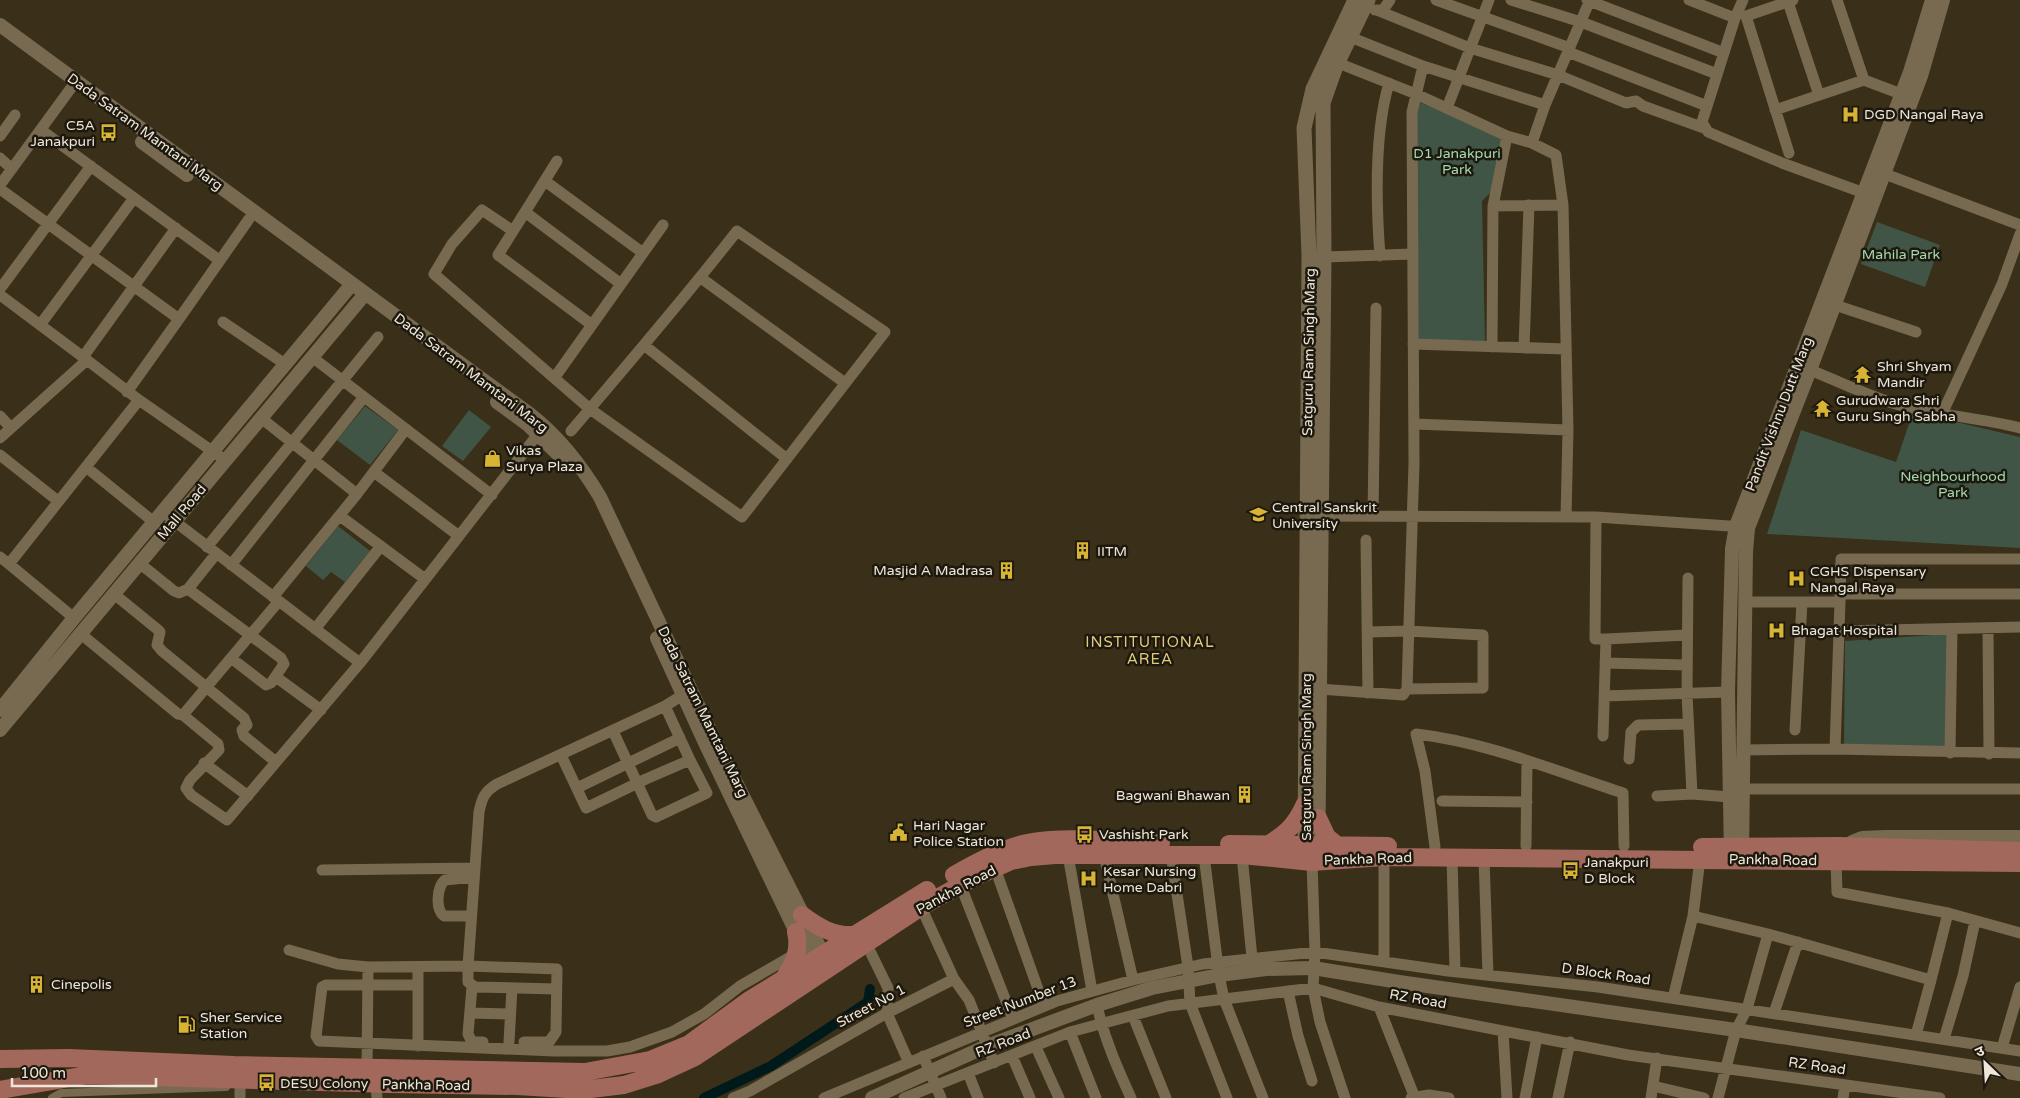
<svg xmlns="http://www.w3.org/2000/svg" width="2020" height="1098" viewBox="0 0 2020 1098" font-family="'Varela Round','Noto Sans Devanagari',sans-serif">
  <rect width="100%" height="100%" fill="#3a2f18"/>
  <path fill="#405545" d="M1419,102L1503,136L1492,191L1482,201L1485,341L1419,340L1416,114Z
    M1877,222L1940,245L1925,287L1861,264Z
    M365,406L398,430L370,465L337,440Z
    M469,410L491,427L463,461L442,446Z
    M1913,412L2020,437V548L1767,534L1801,430L1896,462Z
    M338,526L370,551L345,582L331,572L323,580L306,566Z
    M1948,634L1945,748L1844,744L1845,641Z"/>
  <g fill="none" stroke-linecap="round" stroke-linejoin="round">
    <path stroke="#001a1b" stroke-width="10" d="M704,1098L771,1066L868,1002L870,989"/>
    <path stroke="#776a51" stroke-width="8" d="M52,1098L61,1093L226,1087"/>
    <path stroke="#776a51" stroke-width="11" d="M1436,0L1570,48
      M1511,0L1581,22L1717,74
      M1587,0L1724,53
      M1689,0L1735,18L1702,122L1708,132L1782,163L1864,193
      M1837,0L1864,80
      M1788,2L1819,95
      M1375,10H1383L1390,0
      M1379,11L1470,48L1558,75L1626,103L1636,101L1643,106L1704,128
      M1735,18L1743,0
      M1350,37L1423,66L1545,105
      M1568,52L1707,106
      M1338,63L1416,94L1507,136L1532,143L1556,155L1563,205L1568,430L1566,517
      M1447,108L1489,0
      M1775,110L1864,80L1901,94
      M41,130L219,260
      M0,136L15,115
      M1532,143L1545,105L1590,0
      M1789,153L1746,16L1793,0
      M0,158L12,169
      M557,161L498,255L592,325
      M1877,171L2020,225
      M545,181L643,253
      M0,185L71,88
      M0,189L179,319L127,392
      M1493,206L1563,205
      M525,212L621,284
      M513,231L482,210L452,244L434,274L590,409L742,517L885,332L737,231C684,299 627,365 571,431
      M1380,256C1376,203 1374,134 1389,83
      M1324,257L1413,254
      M701,278L845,383
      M0,289L91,166
      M0,295L83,357
      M1835,305L1916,332
      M179,319L249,219
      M223,322L285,364
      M40,325L134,198
      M1413,344L1566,349
      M644,345L787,459
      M1492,347L1493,206L1507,136
      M1524,348L1529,205
      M312,357L492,495
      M87,360L83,357L176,228
      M1810,370C1841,382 1871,398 1903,406C1942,416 1982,418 2020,428
      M555,377L663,225
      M139,400L225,460
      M1942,414L2002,284L2020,234
      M0,416L11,428
      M261,418L314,460L364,397
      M1414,424L1568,430
      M0,438L87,360L139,400L9,564L0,557
      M0,455L58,501
      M86,467L155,523
      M374,472L459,536L538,434
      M340,516L425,579
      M1313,516L1596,517L1744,527
      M1373,516L1376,308
      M169,517L360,663
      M1596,517L1595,639H1606L1603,736
      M1366,540L1368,693
      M207,547L378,337
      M9,564L74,618
      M139,564L148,570L174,591L179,593L188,589L216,554
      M231,565L314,460L357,494L406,429
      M1688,578L1687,694L1692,794
      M188,589L281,658L284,664L271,683L266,685L231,658
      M114,594L157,629L160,632L157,645L162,651L244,718L247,725L242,730L244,736L276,762
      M1840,594H2020
      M273,597L357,494
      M1745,602H1840L1841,559H2020
      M1988,628L1989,754
      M315,629L381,546
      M1839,631L2020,627
      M1368,632L1408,631L1483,635V688L1407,689
      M81,634L178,714L183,715L218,744L219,750L190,780L186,788L191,795L227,820L360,663L459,536
      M1606,639L1687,635
      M1605,663L1687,665
      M276,677L321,710
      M1319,689L1403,695L1407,689L1414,463L1412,112L1423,66
      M1604,696L1728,692
      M183,715L279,601
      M1795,730L1802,602
      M613,731L652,815L656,817L707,793L690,760
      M1835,749L1840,602
      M1743,750L1835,749L2020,753
      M1950,753L1952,629
      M561,755L586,808L646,779L690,760L665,706
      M1629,759L1631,732L1638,725L1688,724
      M204,763L248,796
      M577,788L680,738
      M1743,789H2020
      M1657,796L1692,794L1730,797
      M1442,801L1527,802
      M1526,846L1527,761
      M1435,847L1425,771L1416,734C1487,742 1555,771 1623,793L1624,846
      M1171,854L1188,967L1190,1003L1227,1098
      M1068,855L1092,991
      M1104,855L1133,980
      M1204,855L1219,975L1224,999L1263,1098
      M1242,855L1252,958
      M1384,857V961
      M1452,857L1455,971
      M1484,858L1488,975
      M1836,861L1837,892L1948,913L1931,980
      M1312,862L1315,952L1313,988L1320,1022L1345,1098
      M995,868L1044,1006
      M322,870L475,868
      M960,884L1013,1019
      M1948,913L2020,933
      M471,916H444C435,909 437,887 445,880L474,877
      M1693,916L1768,934L1931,980L1916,1035
      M866,943L888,988L887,1013L909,1063
      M289,950L338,964L368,967L468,966L557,969L556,1032L549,1042H524
      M954,979L969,1000L994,1063
      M418,985H326L322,987L316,1036L319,1041L554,1051H607L630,1047L672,1032L704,1014L740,986L797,953
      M472,987L468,1034L472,1042H483
      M556,989L475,987L468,982V966L479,812C482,798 484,792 497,784L665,706L683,695
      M1288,991L1298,1036L1312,1081
      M1673,998L1693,916L1700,859
      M1097,1005C1104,1038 1117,1067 1131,1098
      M1379,1007L1415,1098
      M470,1013L510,1014
      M1774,1013L1798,942
      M1133,1016L1166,1098
      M1503,1031L1507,1098
      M1070,1032L1096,1098
      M1944,1039L1963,976L1975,921
      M509,1042L512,988
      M418,1046V967
      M1036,1047L1059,1098
      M2002,1048L2020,987
      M923,1056L941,1098
      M1012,1056L1030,1098
      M367,1068L368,967
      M968,1073L978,1098
      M240,1080V1098
      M376,1084L377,1098
      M1653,1086L1704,1098
      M733,1098L750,1091L887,1013L954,979L921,907
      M824,1098L1057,1001L1133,980L1203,964L1315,952L1448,971L1598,987L2020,1051
      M904,1098L1070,1032L1168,1006L1313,988L1379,1007L1628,1055L1940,1098
      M1411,1098L1429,1095L1449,1098
      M1525,1098L1537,1037
      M1558,1098L1570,1042
      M1651,1098L1657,1058
      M1718,1098L1736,1030L1747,1009L1768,934
      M1843,1098L1845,1085"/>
    <path stroke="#776a51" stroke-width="14" d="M0,25L531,415C560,438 581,465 600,497L715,741L827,962
      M142,142L187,175
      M497,402L527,424L564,460
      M657,638L707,747L796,932L817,970
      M0,710L74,618L352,284
      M0,730L365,294
      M1852,842L1862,838L1885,837H2020
      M1731,855L1728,692L1732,549L1736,526L1910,72L1932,0
      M1742,857L1746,552L1748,528L1810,370L1921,76L1943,0
      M872,1098L987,1046L1097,1005L1152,988L1219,975L1266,969L1313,968L1399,982L1736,1030L2020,1074"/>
    <path stroke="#776a51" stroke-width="15" d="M1318,829L1324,257L1323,103L1336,66L1368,0
      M1309,855L1305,845L1309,255L1304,128L1313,89L1355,0"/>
    <path stroke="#a2685b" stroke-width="18" d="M1318,818L1327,837L1338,846
      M1229,844L1388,846
      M1269,844C1288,832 1296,824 1305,804
      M1702,847L1839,846L2020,851
      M954,875C977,862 1001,849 1027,843C1065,835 1121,842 1161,843
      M802,915C818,927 833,936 853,935
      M785,977C795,962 800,949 796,932
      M0,1059L69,1058L234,1065L585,1072L650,1060L689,1044L748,1001L927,890
      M0,1090L87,1075L389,1084L517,1086L583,1090L624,1085L656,1075L695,1057L921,907L975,877L1011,861L1031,857L1055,855H1242L1312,862L1384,857L2020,863"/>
  </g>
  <defs>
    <symbol id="hospital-bare" viewBox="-9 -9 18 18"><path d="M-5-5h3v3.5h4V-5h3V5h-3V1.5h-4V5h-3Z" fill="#d7b434" stroke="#1d180e" stroke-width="2.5" paint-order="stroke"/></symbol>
    <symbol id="bus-bare" viewBox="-9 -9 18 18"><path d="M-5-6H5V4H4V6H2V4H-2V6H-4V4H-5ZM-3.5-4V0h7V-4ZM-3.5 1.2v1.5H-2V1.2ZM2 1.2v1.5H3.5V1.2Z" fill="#d7b434" stroke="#1d180e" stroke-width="2.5" paint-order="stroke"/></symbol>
    <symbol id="temple-bare" viewBox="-9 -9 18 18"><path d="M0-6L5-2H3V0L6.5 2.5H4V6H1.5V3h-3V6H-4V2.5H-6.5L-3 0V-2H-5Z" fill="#d7b434" stroke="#1d180e" stroke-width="2.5" paint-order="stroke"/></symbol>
    <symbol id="shop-bare" viewBox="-9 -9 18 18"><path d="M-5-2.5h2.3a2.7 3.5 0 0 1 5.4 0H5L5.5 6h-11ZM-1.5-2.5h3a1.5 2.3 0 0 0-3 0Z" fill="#d7b434" stroke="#1d180e" stroke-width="2.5" paint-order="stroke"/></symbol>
    <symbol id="university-bare" viewBox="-9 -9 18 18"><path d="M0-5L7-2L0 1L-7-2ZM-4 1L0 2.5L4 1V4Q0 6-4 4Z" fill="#d7b434" stroke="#1d180e" stroke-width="2.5" paint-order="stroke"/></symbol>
    <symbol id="building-bare" viewBox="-9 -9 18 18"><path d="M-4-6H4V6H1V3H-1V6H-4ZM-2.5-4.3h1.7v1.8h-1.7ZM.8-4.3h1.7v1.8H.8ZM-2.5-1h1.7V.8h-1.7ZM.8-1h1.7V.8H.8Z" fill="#d7b434" stroke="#1d180e" stroke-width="2.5" paint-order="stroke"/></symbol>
    <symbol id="civic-bare" viewBox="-9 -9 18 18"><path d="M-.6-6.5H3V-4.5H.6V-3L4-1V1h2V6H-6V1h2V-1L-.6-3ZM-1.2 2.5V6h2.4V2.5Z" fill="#d7b434" stroke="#1d180e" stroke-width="2.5" paint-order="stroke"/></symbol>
    <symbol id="fuel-bare" viewBox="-9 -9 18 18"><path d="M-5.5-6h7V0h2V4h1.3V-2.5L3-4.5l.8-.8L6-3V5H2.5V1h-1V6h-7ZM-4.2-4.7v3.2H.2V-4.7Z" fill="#d7b434" stroke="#1d180e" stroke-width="2.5" paint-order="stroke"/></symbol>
  </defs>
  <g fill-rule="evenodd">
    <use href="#hospital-bare" x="1838" y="102" width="25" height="25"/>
    <use href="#bus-bare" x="96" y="120" width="25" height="25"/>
    <use href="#temple-bare" x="1850" y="362" width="25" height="25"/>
    <use href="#temple-bare" x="1810" y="396" width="25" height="25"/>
    <use href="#shop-bare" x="480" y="446" width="25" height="25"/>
    <use href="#university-bare" x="1246" y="502" width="25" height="25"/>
    <use href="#building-bare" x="1070" y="538" width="25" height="25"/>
    <use href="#building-bare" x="994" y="558" width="25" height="25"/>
    <use href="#hospital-bare" x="1784" y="566" width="25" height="25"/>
    <use href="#hospital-bare" x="1764" y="618" width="25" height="25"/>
    <use href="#building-bare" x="1232" y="782" width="25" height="25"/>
    <use href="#civic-bare" x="886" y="820" width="25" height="25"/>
    <use href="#bus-bare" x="1072" y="822" width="25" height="25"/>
    <use href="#bus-bare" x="1558" y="858" width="25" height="25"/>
    <use href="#hospital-bare" x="1076" y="866" width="25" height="25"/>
    <use href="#building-bare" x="24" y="972" width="25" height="25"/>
    <use href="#fuel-bare" x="174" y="1012" width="25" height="25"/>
    <use href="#bus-bare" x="254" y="1070" width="25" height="25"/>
  </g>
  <g text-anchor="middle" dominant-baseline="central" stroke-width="5" stroke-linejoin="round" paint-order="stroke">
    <g font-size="14" fill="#eee7d9" stroke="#1d180e" text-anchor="start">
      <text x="1864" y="114">DGD Nangal Raya</text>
      <text x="95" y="125" text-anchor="end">C5A<tspan x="95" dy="16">Janakpuri</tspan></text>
      <text x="1877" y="366">Shri Shyam<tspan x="1877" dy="16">Mandir</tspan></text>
      <text x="1836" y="400">Gurudwara Shri<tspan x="1836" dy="16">Guru Singh Sabha</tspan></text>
      <text x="506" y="450">Vikas<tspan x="506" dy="16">Surya Plaza</tspan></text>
      <text x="1272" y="507">Central Sanskrit<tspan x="1272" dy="16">University</tspan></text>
      <text x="1097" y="551">IITM</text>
      <text x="993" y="570" text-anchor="end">Masjid A Madrasa</text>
      <text x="1810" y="571">CGHS Dispensary<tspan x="1810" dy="16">Nangal Raya</tspan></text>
      <text x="1791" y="630">Bhagat Hospital</text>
      <text x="1230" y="795" text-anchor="end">Bagwani Bhawan</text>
      <text x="913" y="825">Hari Nagar<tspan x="913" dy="16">Police Station</tspan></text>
      <text x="1099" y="834">Vashisht Park</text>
      <text x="1584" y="862">Janakpuri<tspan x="1584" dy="16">D Block</tspan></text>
      <text x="1103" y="871">Kesar Nursing<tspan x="1103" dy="16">Home Dabri</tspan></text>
      <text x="51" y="984">Cinepolis</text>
      <text x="200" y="1017">Sher Service<tspan x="200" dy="16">Station</tspan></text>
      <text x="280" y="1083">DESU Colony</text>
    </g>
    <g font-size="14" fill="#eee7d9" stroke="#1d180e">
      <text transform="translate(145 132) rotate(36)">Dada Satram Mamtani Marg</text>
      <text transform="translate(1309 352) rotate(-89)">Satguru Ram Singh Marg</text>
      <text transform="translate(471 373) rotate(37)">Dada Satram Mamtani Marg</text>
      <text transform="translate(1779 414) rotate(-69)">Pandit Vishnu Dutt Marg</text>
      <text transform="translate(182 512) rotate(-50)">Mall Road</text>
      <text transform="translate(703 712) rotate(64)">Dada Satram Mamtani Marg</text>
      <text transform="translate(1306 757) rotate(-90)">Satguru Ram Singh Marg</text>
      <text transform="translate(1368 859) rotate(-2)">Pankha Road</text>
      <text transform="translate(1773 860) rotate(1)">Pankha Road</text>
      <text transform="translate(956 890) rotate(-28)">Pankha Road</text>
      <text transform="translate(1606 974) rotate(8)">D Block Road</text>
      <text transform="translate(1418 999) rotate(10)">RZ Road</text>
      <text transform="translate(1020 1002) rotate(-21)">Street Number 13</text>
      <text transform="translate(871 1006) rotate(-28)">Street No 1</text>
      <text transform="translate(1003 1043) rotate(-21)">RZ Road</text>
      <text transform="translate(1817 1066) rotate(8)">RZ Road</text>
      <text transform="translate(426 1085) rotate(1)">Pankha Road</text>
    </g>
    <g font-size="14" fill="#a1dbaf" stroke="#1d180e">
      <text x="1457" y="153">D1 Janakpuri<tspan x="1457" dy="16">Park</tspan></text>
      <text x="1901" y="254">Mahila Park</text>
      <text x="1953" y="476">Neighbourhood<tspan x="1953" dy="16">Park</tspan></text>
    </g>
    <g font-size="15" letter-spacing="1" fill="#e1ca7d" stroke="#1d180e">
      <text x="1150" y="642">INSTITUTIONAL<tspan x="1150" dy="17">AREA</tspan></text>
    </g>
  </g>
  <g transform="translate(1985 1063) rotate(335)" stroke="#1d180e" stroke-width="4" paint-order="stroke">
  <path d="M0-4L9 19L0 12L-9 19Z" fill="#eee7d9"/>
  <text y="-8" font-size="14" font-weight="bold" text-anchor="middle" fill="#eee7d9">उ</text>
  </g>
  <path d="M12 1078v8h144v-8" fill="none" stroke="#eee7d9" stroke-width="2.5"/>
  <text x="20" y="1078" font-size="15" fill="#eee7d9" stroke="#1d180e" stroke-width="4" paint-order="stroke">100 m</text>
</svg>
